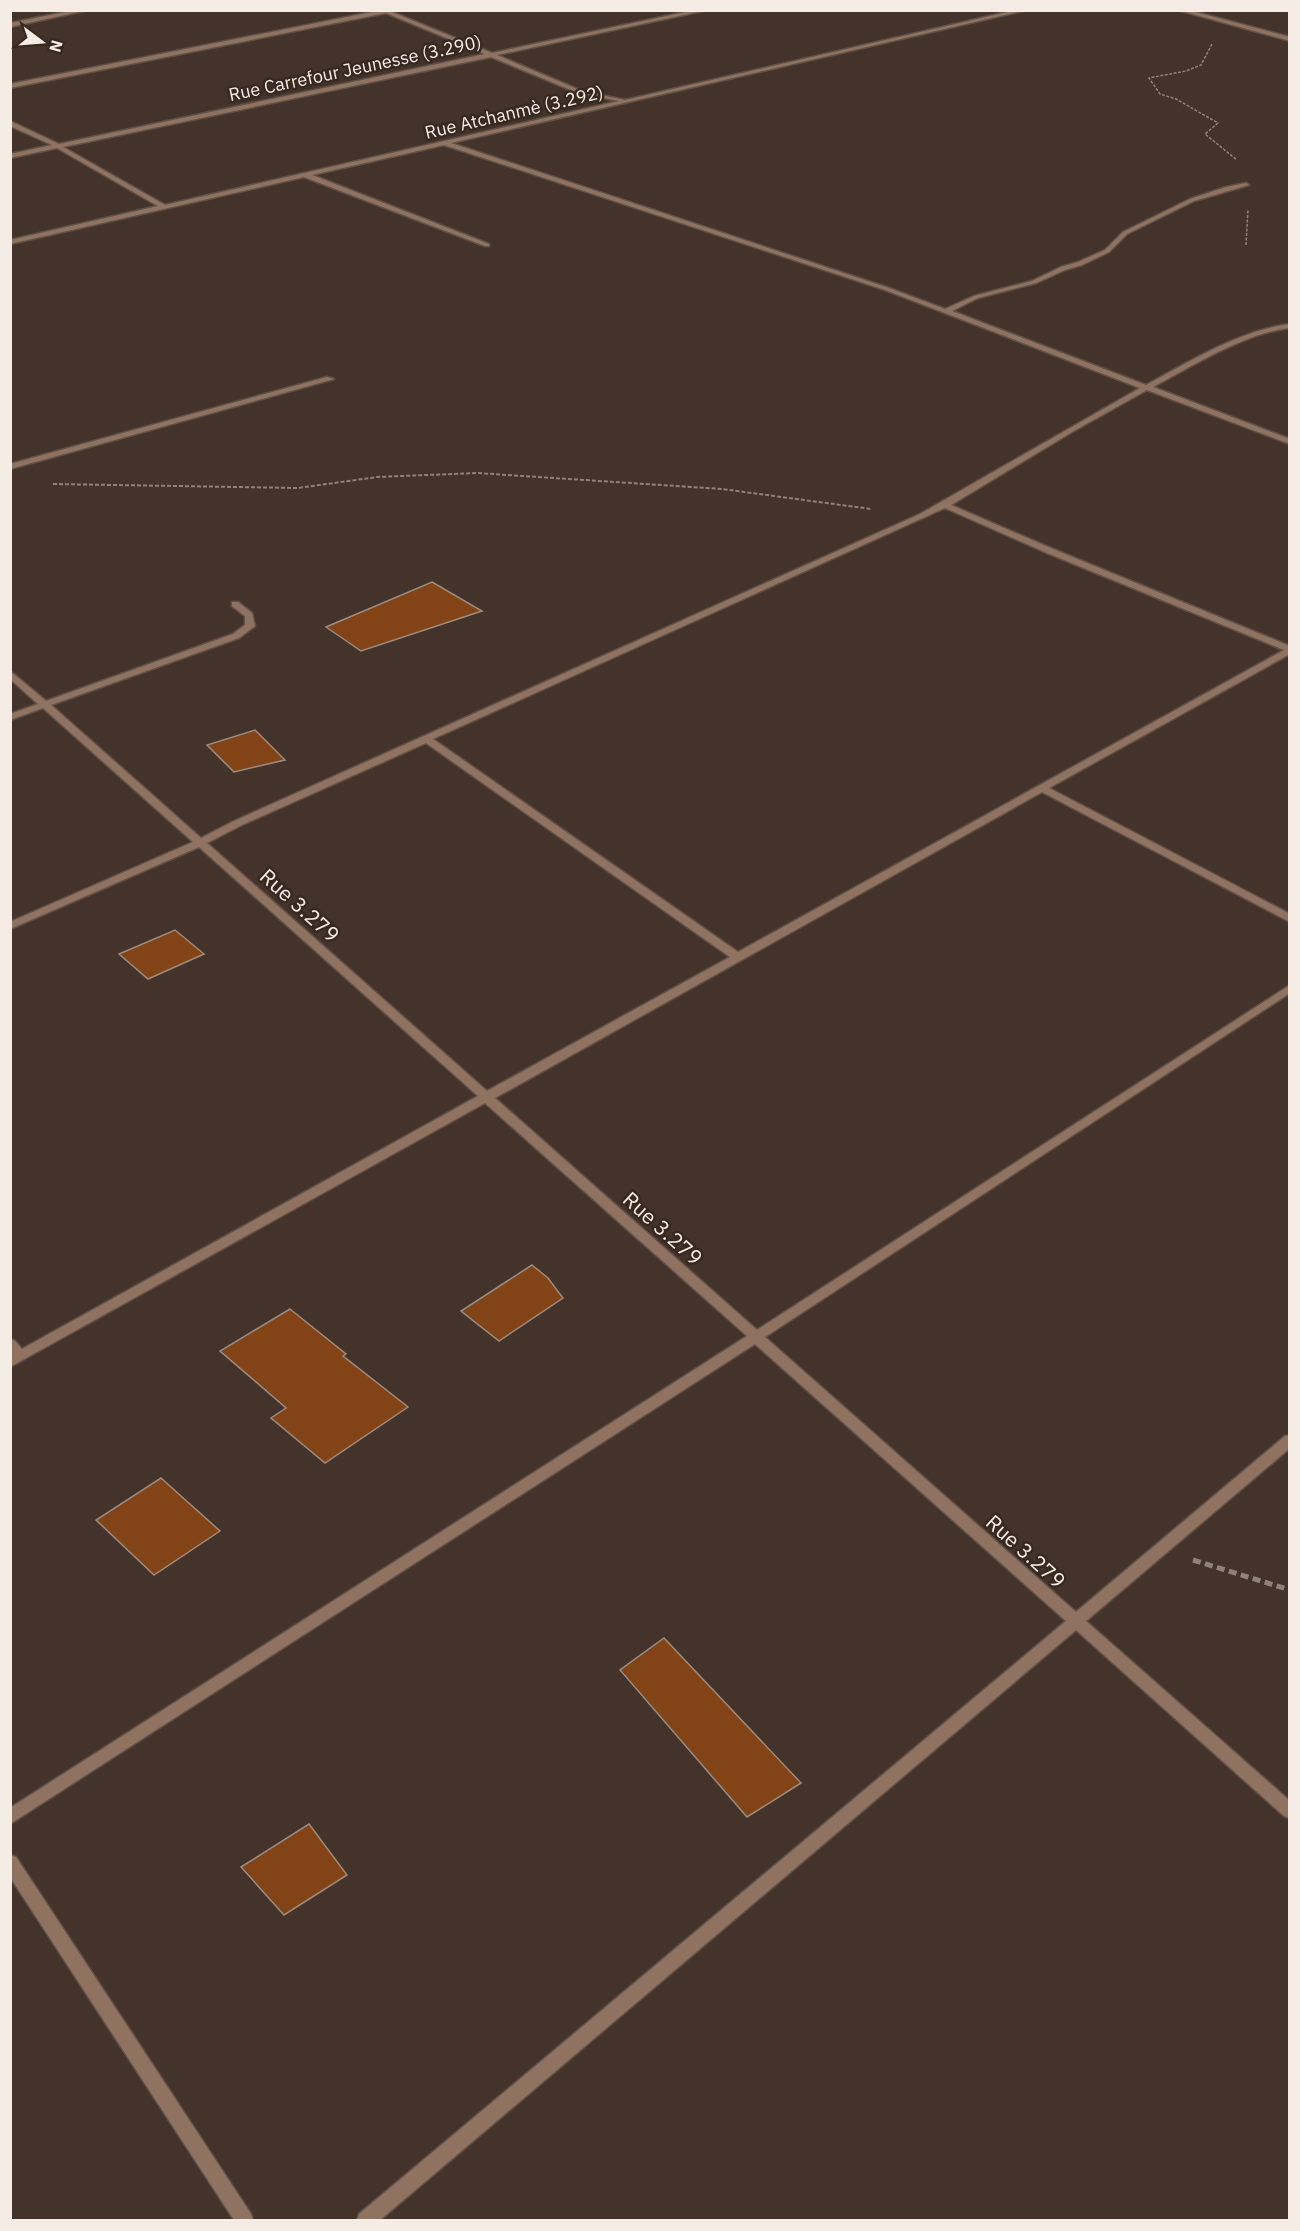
<svg xmlns="http://www.w3.org/2000/svg" width="1300" height="2231" viewBox="0 0 1300 2231" font-family="'IBM Plex Sans',sans-serif">
  <rect width="100%" height="100%" fill="#43332a"/>
  <path fill="#824417" stroke="#9d8b80" stroke-width="1.5" d="M432,582L482,611L361,651L326,627Z
    M255,730L285,760L234,772L207,745Z
    M175,930L204,954L148,979L119,954Z
    M532,1265L548,1278L563,1298L499,1341L461,1311Z
    M290,1309L346,1354L343,1356L408,1407L325,1463L271,1418L286,1408L220,1351Z
    M161,1478L220,1531L154,1575L96,1520Z
    M664,1638L801,1783L747,1817L620,1670Z
    M309,1824L347,1875L284,1915L241,1867Z"/>
  <g fill="none" stroke-linecap="round" stroke-linejoin="round">
    <defs>
      <path id="minor" d="M75,10H88L10,27V23Z
        M382,10H395L392,12L492,53L695,10H707L497,55L582,91L625,100L1016,10H1027L451,143L889,288L945,309L974,296L1032,281L1061,267L1078,262L1105,250L1123,232L1190,199L1226,187L1246,183L1249,185L1194,201L1127,234L1109,252L1082,265L1065,270L1036,283L978,298L952,311L1146,385C1189,362 1240,330 1290,324V328C1245,333 1192,366 1153,387L1290,439V444L1147,390L1072,432L951,505L1053,549L1290,646V654L1049,788L1290,914V922L1042,792L495,1098L757,1330L1290,985V993L765,1337L1076,1612L1285,1436L1290,1435V1448L1086,1621L1290,1801V1818L1284,1816L1076,1630L380,2220H357L359,2214L1066,1621L755,1344L10,1824V1808L747,1336L485,1103L10,1367V1339L15,1341L22,1349L478,1096L199,847L10,929V922L193,842L43,708L10,720V714L38,704L10,679V671L46,701L233,634L245,625V616L232,606V602H238L252,613L255,626L239,638L51,705L201,838L234,821L920,514L1140,388L885,290L444,145L312,175L489,244V246H485L304,177L10,244V240L158,206L57,148L10,158V154L52,145L10,126V121L59,144L485,54L386,13L10,88V84ZM491,57L578,93L619,101L165,205L63,147ZM945,508L1047,553L1284,650L738,952L433,739ZM426,743L730,957L487,1091L207,843L242,825Z
        M1178,10H1188L1290,37V41Z
        M327,377L334,379L10,469V464Z
        M10,1855L16,1857L251,2214L253,2220H234L10,1877Z"/>
    </defs>
    <use href="#minor" stroke="#605148" stroke-width="3"/>
    <path stroke="#90827a" stroke-width="1.5" stroke-dasharray="3 1.5" stroke-linecap="butt" d="M1212,44L1201,65L1186,71L1149,78L1160,94L1176,99L1218,123L1205,134L1237,160
      M1246,245L1248,209"/>
    <path stroke="#90827a" stroke-width="2" stroke-dasharray="4 2" stroke-linecap="butt" d="M53,484L298,488L377,477L477,473L722,489L871,509"/>
    <path stroke="#90827a" stroke-width="5" stroke-dasharray="8 4.5" stroke-linecap="butt" d="M1193,1560L1290,1590"/>
    <use href="#minor" fill="#907260" fill-rule="evenodd"/>
  </g>
  <g text-anchor="middle" dominant-baseline="central" stroke-width="5" stroke-linejoin="round" paint-order="stroke">
    <g font-size="18" fill="#f6ece6" stroke="#382920">
      <text transform="translate(355 68) rotate(-12)">Rue Carrefour Jeunesse (3.290)</text>
      <text transform="translate(514 112) rotate(-13)">Rue Atchanmè (3.292)</text>
    </g>
    <g font-size="21" fill="#f6ece6" stroke="#382920">
      <text transform="translate(300 905) rotate(42)">Rue 3.279</text>
      <text transform="translate(663 1228) rotate(42)">Rue 3.279</text>
      <text transform="translate(1026 1551) rotate(42)">Rue 3.279</text>
    </g>
  </g>
  <rect width="1300" height="2231" fill="none" stroke="#f6ece6" stroke-width="24"/>
  <g transform="translate(42 42) rotate(106)" stroke="#382920" stroke-width="4.5" paint-order="stroke">
  <path d="M0-4.5L10 22L0 15L-10 22Z" fill="#f6ece6"/>
  <text y="-9" font-size="16" font-weight="bold" text-anchor="middle" fill="#f6ece6">N</text>
  </g>
</svg>
